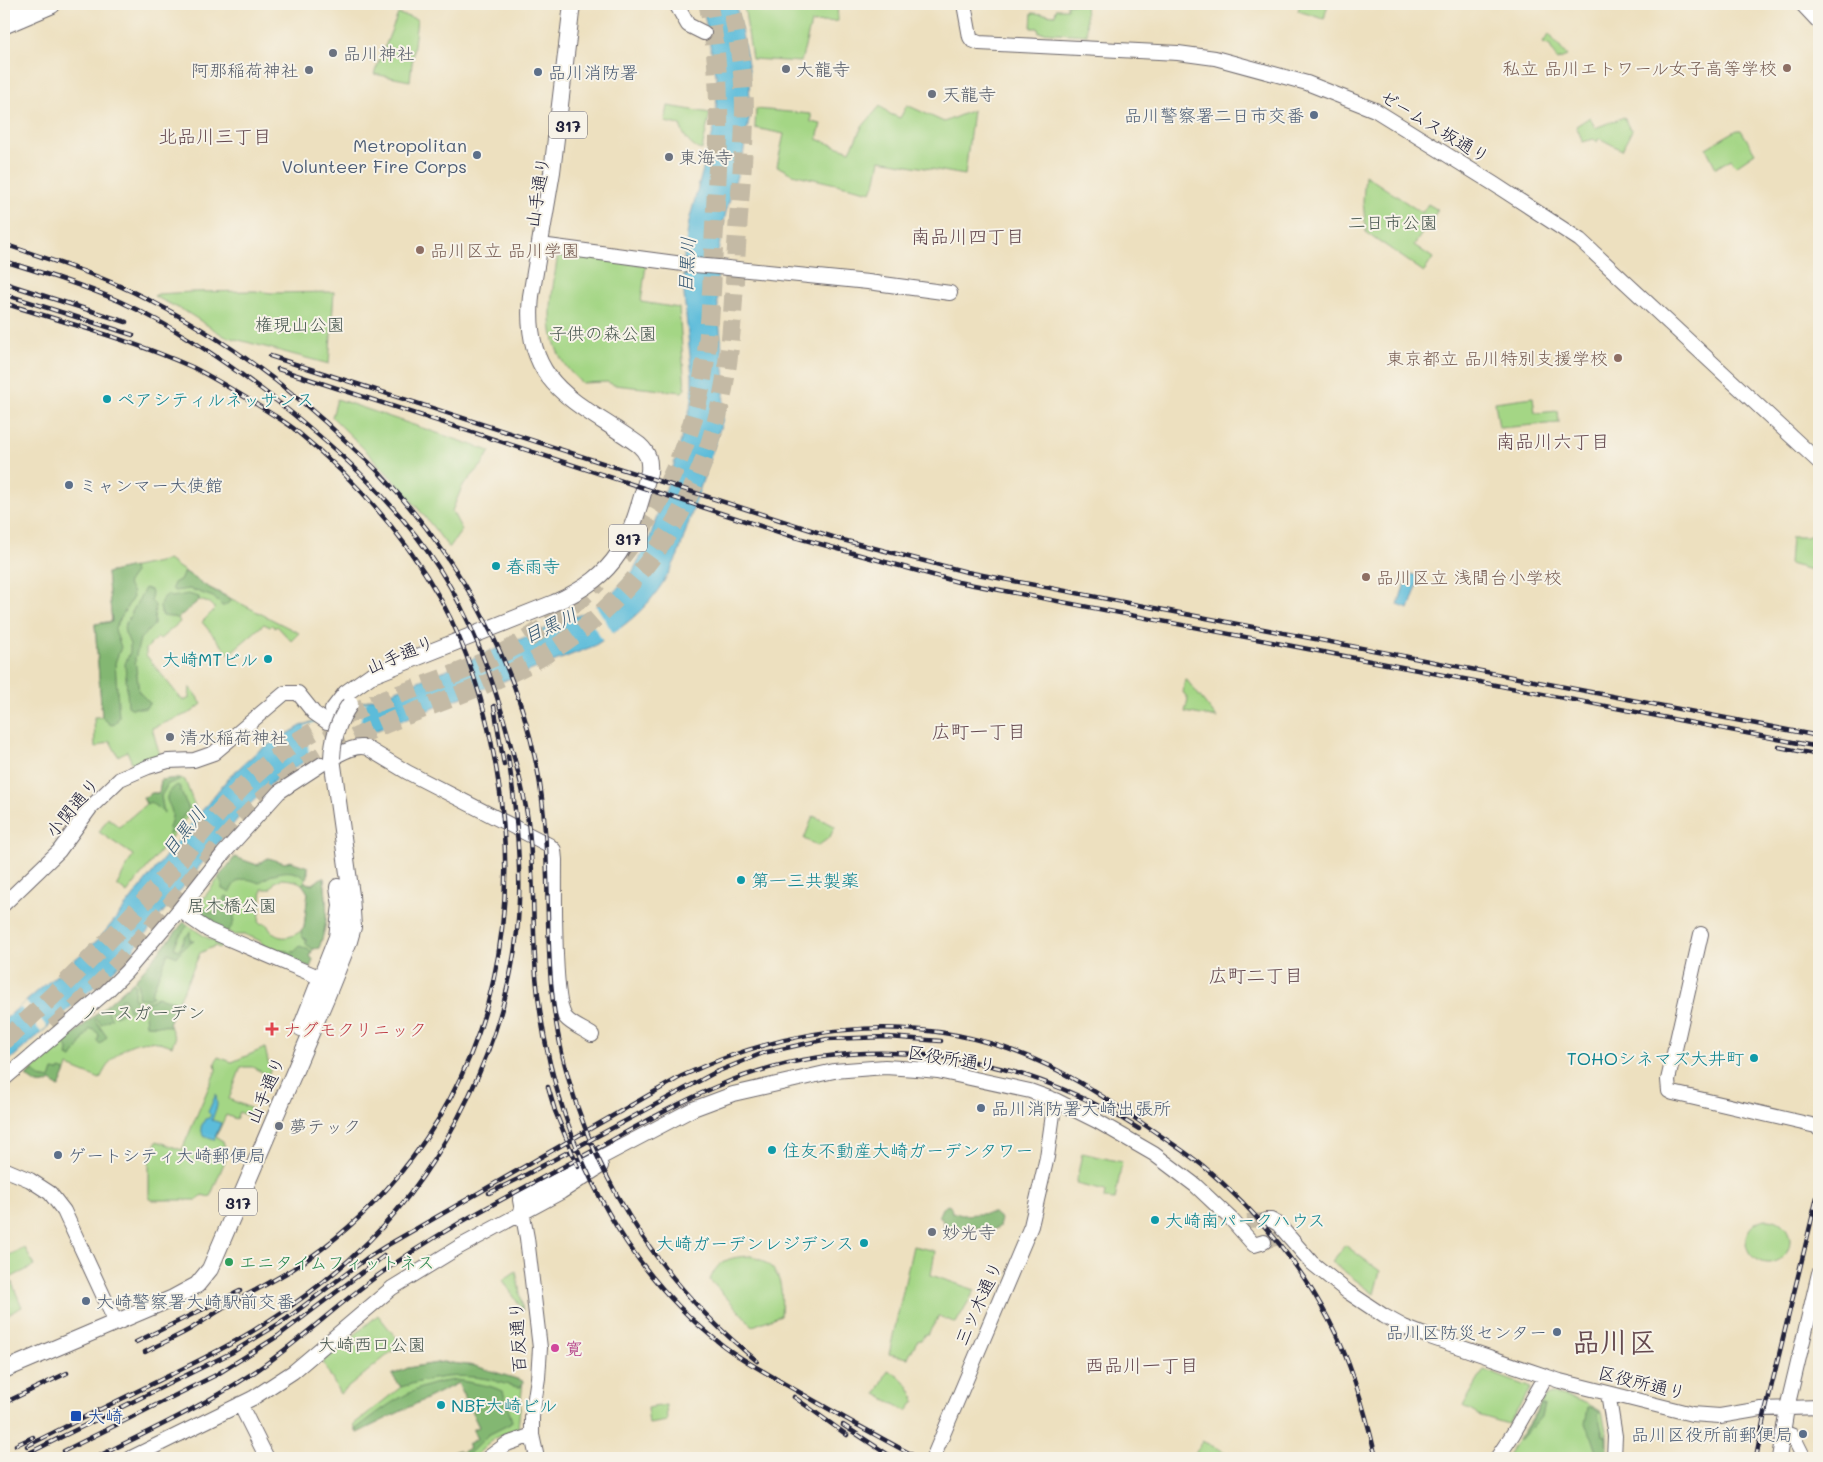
<svg xmlns="http://www.w3.org/2000/svg" width="1823" height="1462" viewBox="0 0 1823 1462" font-family="Mali,'Klee One',sans-serif">
  <rect width="100%" height="100%" fill="#f7f3e8"/>
  <filter id="ink" filterUnits="userSpaceOnUse"><feTurbulence type="fractalNoise" baseFrequency=".02" numOctaves="2"/><feDisplacementMap in="SourceGraphic" scale="10" xChannelSelector="R" yChannelSelector="G"/><feConvolveMatrix kernelMatrix="1 2 1 2 8 2 1 2 1" color-interpolation-filters="sRGB"/></filter>
  <filter id="wash" filterUnits="userSpaceOnUse"><feTurbulence type="fractalNoise" baseFrequency=".0096" numOctaves="4" result="noise"/><feDisplacementMap in="SourceGraphic" scale="20" xChannelSelector="R" yChannelSelector="G"/><feGaussianBlur stdDeviation="1.12" result="paint"/><feColorMatrix in="noise" values="0 0 0 0 0 0 0 0 0 0 0 0 0 0 0 0 0 1.4 0 .05"/><feComposite in="paint" operator="in"/></filter>
  <g filter="url(#wash)">
    <rect width="100%" height="100%" fill="#ede0bf"/>
    <path fill="#a4d685" stroke="#637c60" fill-rule="evenodd" d="M750,4H837L838,21L811,23L801,62L752,59L744,5Z
      M1067,4H1085L1087,35L1039,32L1038,28H1031L1032,13L1055,15L1056,9H1067Z
      M1300,4H1328L1324,19L1298,11Z
      M398,14L417,19L410,81L374,74Z
      M1549,34L1567,56L1557,60L1550,46L1543,43Z
      M907,105L944,122L973,110L965,175L880,160L876,180L871,192L792,174L777,166L784,134L755,128L756,109L811,114V122L821,124L817,139L850,151L862,127L880,106L890,114L900,118Z
      M668,106L710,113L702,150C690,148 684,136 680,125L665,122Z
      M1590,117L1595,128L1624,117L1629,128L1632,130L1622,150L1599,138L1597,142L1594,139L1583,142L1576,126Z
      M1737,130H1741L1755,153L1736,166L1731,159L1716,168L1706,148Z
      M1365,175L1422,213L1428,204L1438,210L1414,245L1433,258L1424,272L1366,232L1363,201Z
      M558,254L646,265L641,302L679,308L685,389L682,392L614,385L607,382L582,383C539,348 551,301 558,254Z
      M255,291L272,293L334,292L329,364L224,336L188,313L154,296L158,294L192,292Z
      M1533,397L1535,413L1558,411L1559,423L1499,428L1495,402Z
      M337,399L490,451L482,465L462,487L452,511L462,530L449,548C414,500 374,458 332,417Z
      M1819,532V566L1815,571L1789,564L1791,537H1807Z
      M168,560L206,586L299,633L291,641L277,626L275,628L272,625L270,627L264,624L229,654L202,622L215,609L209,603L199,600L178,618L180,622L160,639L157,638L146,649V655L182,700H186L189,698L190,687L202,704L192,712L152,728L161,759L135,770L127,751L118,756L110,741L95,748L94,717H102L95,624L112,621L107,573Z
      M1185,679H1186L1217,718L1185,712L1188,699L1183,692Z
      M179,778L185,780L195,807L127,893L117,885L133,855L99,832L108,818L119,827L146,804L143,798L152,793H159L161,780Z
      M813,816L835,826L830,837L818,846L804,839Z
      M235,857L257,865L268,858L285,863L290,861L308,867V877L304,881C314,888 316,880 324,878C327,906 329,920 319,948L313,949L310,956L313,960L268,951L260,941L254,938L246,935H234L193,912ZM281,879C293,880 303,880 308,893L304,928C292,940 274,942 267,924L259,923L262,889H270L275,882Z
      M184,922L204,936L221,945L220,948L215,946L200,953L169,1023L175,1039L172,1046C139,1033 114,1048 100,1079L68,1066L59,1087L51,1081C41,1088 34,1083 26,1076L135,980Z
      M265,1048L270,1070L268,1075L252,1067H241L229,1099L252,1109L248,1116L239,1112L236,1119L226,1115L216,1137L223,1141L227,1156L210,1197L202,1195L197,1200H153L149,1199V1157L157,1141L182,1150L216,1070L215,1063L218,1057L232,1062Z
      M1082,1153L1122,1162L1115,1200L1104,1199L1105,1191L1076,1184Z
      M1746 1241a22 22 0 1 1 44 0a22 22 0 1 1-44 0Z
      M1345,1245L1380,1271L1374,1294L1332,1262Z
      M913,1246L935,1251L931,1275L975,1290L956,1323L939,1316L928,1334H925L921,1340L917,1341L908,1358L889,1354Z
      M25,1248L34,1266L10,1278L22,1307L5,1316L4,1257Z
      M751,1256C756,1258 762,1260 766,1263C784,1275 782,1297 781,1315L753,1326L710,1280C718,1259 731,1257 751,1256Z
      M516,1271L523,1310V1311L503,1280Z
      M378,1315L401,1344L340,1394L323,1362Z
      M443,1362L475,1366L523,1381L518,1428L495,1438L473,1458H439L458,1450L460,1453L470,1448L468,1444L477,1439L473,1430L479,1427L458,1383L357,1433L354,1424L401,1387L392,1375L408,1368Z
      M888,1370C903,1378 910,1385 915,1401L907,1411L876,1394Z
      M1484,1370L1531,1388L1508,1424L1478,1415L1463,1406Z
      M1551,1394C1571,1398 1584,1400 1602,1412L1607,1436V1458H1506L1546,1396Z
      M666,1405L667,1421L649,1424L647,1408Z
      M1202,1441L1225,1452L1221,1458H1193Z"/>
    <path fill="#83b772" stroke="#526c56" d="M133,567L134,574L127,584L132,591L133,597L115,628L116,633L121,647L115,663L119,717L115,724L111,725L102,717L95,624L112,622L107,573Z
      M184,571L206,586L232,600L224,606H222L213,597L190,589L174,591L172,588L174,583L181,579Z
      M145,588L152,591L151,601L155,605L154,625L140,639L135,659L139,692L150,703L146,708H131L128,706L125,664L130,652V644L125,633L124,627Z
      M188,594L199,597V600L178,618L163,616C158,608 159,600 167,595L172,597Z
      M179,778V780L168,784L161,796L164,813L150,802L147,804L143,798L152,793H159L161,780Z
      M177,785L181,787V792L189,809L169,835L168,833C169,827 171,822 172,817C173,801 157,801 177,785Z
      M235,857L257,865L268,858L285,863L290,861L308,867L306,879C292,866 273,872 259,883C246,877 236,877 230,892L222,889V882L218,878Z
      M321,878H324C327,906 329,920 319,948L313,949L306,944V939L303,938L301,931L304,928L308,893L302,884L304,882L312,885Z
      M226,896L230,898C233,913 239,920 227,932L209,924L193,912L201,901L203,903L205,909L210,913L218,912Z
      M184,922L188,925L178,938L174,948L179,950L185,937L190,932V941H194L183,948L177,957L168,953L151,994L154,996L148,999L138,998V983L135,980Z
      M300,946L311,951L310,956L313,960L310,968L276,954L277,951L280,950L294,952Z
      M133,982L135,984L134,999L139,1002L140,1009L129,1011L125,999L122,998L120,1001L125,1012L115,1016L109,1008L107,1011L112,1018L101,1024L97,1019L95,1020L107,1037L100,1044L97,1041L99,1036L98,1033L92,1029L89,1030L72,1058L67,1056L68,1049L64,1043Z
      M157,997L178,1002L169,1023L171,1026L146,1025L144,1002L151,1001Z
      M60,1069L66,1071L59,1087L51,1081C41,1088 34,1083 26,1076L33,1071L40,1077L50,1079L53,1070L59,1071Z
      M948,1205L951,1207L952,1212L962,1215L994,1213L1001,1219L999,1227L990,1231C979,1224 964,1231 951,1228L947,1233L944,1232V1223L939,1215L942,1208Z
      M443,1362L475,1366L523,1381L521,1387C509,1387 499,1381 487,1379C455,1373 432,1378 401,1387L392,1375L408,1368Z
      M456,1380L489,1386L503,1391L512,1421L510,1424L488,1435L465,1458H439L458,1450L460,1453L470,1448L468,1444L477,1439L473,1430L479,1427L458,1383L357,1433L356,1429C388,1404 414,1384 456,1380Z
      M1541,1405H1544L1541,1417L1519,1441Z
      M1588,1407L1593,1408L1601,1413L1598,1414L1603,1436H1606L1607,1456L1599,1458L1592,1437L1585,1424Z"/>
    <path fill="#5bbcda" stroke="#3e6f8a" d="M702,4H736L749,69L750,113L743,156L726,212L717,257L718,308L725,380L722,422L678,555C656,601 637,618 594,646L377,730L310,758L274,781L247,807L124,961L4,1065V1020L100,938L229,777L258,751L301,726L376,697L377,698L591,610L613,593L633,571L649,540L676,458L692,401V376L684,295V256L689,221L716,121L717,80Z
      M1408,573L1420,577L1409,609L1398,605Z
      M216,1094L217,1106L212,1120L221,1123L214,1140L203,1136L201,1127L205,1119L209,1118L211,1115L208,1112Z"/>
    <path fill="#ede0bf" d="M595,604L615,636L604,643L584,611Z
      M369,701L365,704L362,712L358,739L310,759L305,726Z
      M26,1001L47,1027L41,1032L21,1008L17,1009Z"/>
  </g>
  <g filter="url(#ink)">
    <g fill="none" stroke-linecap="round" stroke-linejoin="round">
      <path stroke="#c4baa5" stroke-width="14" stroke-dasharray="14 7" stroke-linecap="butt" d="M1247,1221L1266,1220
        M1264,1242L1283,1237"/>
      <path stroke="#c4baa5" stroke-width="19" stroke-dasharray="19 9" stroke-linecap="butt" d="M622,556C665,502 694,437 704,369C712,319 712,268 715,218C719,144 723,77 708,4
        M54,1028C98,989 137,945 175,900C214,853 250,804 301,769C377,715 472,700 551,651C649,589 709,488 726,374C733,330 734,284 737,239C740,190 746,140 744,91C742,61 737,32 731,4
        M4,1041C60,990 114,938 163,880C203,832 238,783 289,747C356,700 436,688 506,651C540,633 571,609 598,582"/>
      <defs>
        <path id="secondary" d="M676,4L688,25L704,33
          M964,4L970,37L972,40L979,43L1178,53L1215,58L1307,83L1375,110L1494,184L1580,240L1819,462
          M1802,4L1819,22
          M548,246L683,264
          M718,267L868,282L950,293
          M332,758C342,753 356,744 367,748L407,772L549,845L554,850L555,860C555,886 553,1003 566,1018C572,1025 585,1030 592,1035
          M4,904L59,851L91,807L120,779L148,767L168,761L194,760L214,753L285,693H298L314,713L327,722
          M179,910L208,930L321,978
          M1701,934L1668,1080L1669,1091L1673,1093L1816,1126L1819,1129
          M4,1079L106,992L126,972L179,910L223,854L279,792L322,764
          M4,1169L30,1180L50,1193L64,1211L116,1323
          M1266,1220H1271L1278,1224L1312,1263L1348,1292L1384,1316L1404,1327L1427,1336L1560,1381L1692,1414L1720,1416L1761,1409L1819,1407
          M1608,1393L1615,1436L1614,1458
          M240,1404L267,1458
          M1783,1432L1793,1436L1804,1458
          M131,1458L253,1398L293,1372L392,1288L459,1247L561,1192L601,1166
          M488,1458L507,1444L532,1435
          M537,1458L532,1435V1417L538,1378L540,1348L527,1238L520,1200L693,1109L733,1094L834,1071L885,1067L916,1069L938,1071L1030,1091L1055,1100L1097,1121L1154,1154L1195,1185L1231,1219L1254,1245L1264,1242
          M933,1458L1031,1226L1047,1157L1055,1100
          M1497,1458L1513,1434L1546,1376
          M1779,1458L1787,1408L1819,1273"/>
        <path id="primary" d="M333,710L346,693L370,676L554,603C622,573 630,539 649,472C650,460 648,453 639,445C578,401 522,387 531,296L552,172L572,4
          M301,1028L337,937L341,905L338,887
          M4,1370L173,1298L197,1285L210,1269L326,998L349,941L353,927L351,895L332,758"/>
        <path id="highway" d="M4,9L15,4
          M4,24L51,4"/>
      </defs>
      <use href="#secondary" stroke="#696469" stroke-width="16"/>
      <use href="#primary" stroke="#696469" stroke-width="18"/>
      <use href="#highway" stroke="#696469" stroke-width="21"/>
      <use href="#secondary" stroke="#fff" stroke-width="14"/>
      <use href="#primary" stroke="#fff" stroke-width="16"/>
      <use href="#highway" stroke="#fff" stroke-width="19"/>
      <defs>
        <path id="rail" d="M4,244C47,259 91,272 133,292C214,331 286,383 351,446C361,456 373,465 382,476C458,557 515,657 537,767C551,838 545,911 551,983C564,1132 642,1268 757,1361
          M4,261C43,273 82,285 119,301C172,325 218,357 264,391C330,442 395,499 440,570C472,620 493,678 508,735C515,761 523,787 527,814C535,868 532,922 536,976C544,1071 575,1164 627,1243C653,1281 685,1316 721,1344C740,1359 762,1370 783,1383C828,1409 873,1434 918,1458
          M4,283L126,322
          M4,294L133,335
          M4,303C67,323 132,340 192,367C214,378 235,391 256,404C268,412 281,419 293,428C352,476 404,534 441,600C470,653 486,709 496,767C522,914 494,1060 398,1176C368,1212 332,1244 293,1269C270,1283 246,1295 222,1309C210,1316 198,1325 185,1332C172,1339 158,1345 145,1352
          M270,356L839,539L967,572L1819,736
          M278,369L791,536L958,582L1819,747
          M494,706L504,765
          M1779,747L1819,755
          M548,1087L555,1111L578,1167
          M489,1193L518,1179L714,1073L763,1053L827,1039L888,1037L941,1041
          M136,1342L240,1291
          M794,1397L847,1435
          M4,1403L67,1373
          M843,1425L893,1458
          M16,1445L33,1437
          M27,1446C70,1424 113,1403 156,1382C194,1363 232,1345 267,1322C303,1299 338,1272 369,1241C447,1163 505,1042 517,932C523,874 517,814 508,756
          M64,1451L216,1375L278,1336L384,1256
          M21,1457L231,1353L285,1320L367,1258L386,1246L682,1076C799,1021 930,1008 1049,1066C1082,1082 1112,1102 1142,1123C1162,1137 1183,1150 1202,1165C1269,1221 1326,1295 1354,1379C1363,1405 1370,1431 1376,1458
          M95,1458C147,1432 201,1407 250,1375C296,1345 335,1306 380,1274C440,1230 507,1197 572,1162C621,1136 668,1107 718,1086C855,1027 1015,1050 1139,1129
          M1756,1458L1764,1417L1819,1189"/>
      </defs>
      <use href="#rail" stroke="#22223b" stroke-width="4.5"/>
      <use href="#rail" stroke="#f7f3e8" stroke-width="2.5" stroke-dasharray="8" stroke-linecap="butt"/>
      <defs>
        <path id="secondary-bridge" d="M683,264L718,267"/>
        <path id="primary-bridge" d="M332,758C333,737 338,721 350,704"/>
      </defs>
      <use href="#secondary-bridge" stroke="#696469" stroke-width="16" stroke-linecap="butt"/>
      <use href="#primary-bridge" stroke="#696469" stroke-width="18" stroke-linecap="butt"/>
      <use href="#secondary-bridge" stroke="#fff" stroke-width="14"/>
      <use href="#primary-bridge" stroke="#fff" stroke-width="16"/>
    </g>
  </g>
  <g fill="#6b7280" stroke="#f7f3e8" stroke-width="2">
    <circle cx="333" cy="53" r="5"/>
    <circle cx="786" cy="69" r="5"/>
    <circle cx="309" cy="70" r="5"/>
    <circle cx="932" cy="94" r="5"/>
    <circle cx="669" cy="157" r="5"/>
    <circle cx="170" cy="737" r="5"/>
    <circle cx="279" cy="1126" r="5"/>
    <circle cx="932" cy="1232" r="5"/>
  </g>
  <g fill="#8d6e63" stroke="#f7f3e8" stroke-width="2">
    <circle cx="1787" cy="68" r="5"/>
    <circle cx="420" cy="250" r="5"/>
    <circle cx="1618" cy="358" r="5"/>
    <circle cx="1366" cy="577" r="5"/>
  </g>
  <g fill="#5c6f8a" stroke="#f7f3e8" stroke-width="2">
    <circle cx="538" cy="72" r="5"/>
    <circle cx="1314" cy="115" r="5"/>
    <circle cx="477" cy="155" r="5"/>
    <circle cx="69" cy="485" r="5"/>
    <circle cx="981" cy="1108" r="5"/>
    <circle cx="58" cy="1155" r="5"/>
    <circle cx="86" cy="1301" r="5"/>
    <circle cx="1557" cy="1332" r="5"/>
    <circle cx="1803" cy="1434" r="5"/>
  </g>
  <g fill="#0f9aa8" stroke="#f7f3e8" stroke-width="2">
    <circle cx="107" cy="399" r="5"/>
    <circle cx="496" cy="566" r="5"/>
    <circle cx="268" cy="659" r="5"/>
    <circle cx="741" cy="880" r="5"/>
    <circle cx="1754" cy="1058" r="5"/>
    <circle cx="772" cy="1150" r="5"/>
    <circle cx="1155" cy="1220" r="5"/>
    <circle cx="864" cy="1243" r="5"/>
    <circle cx="441" cy="1405" r="5"/>
  </g>
  <path fill="#e0444e" stroke="#f7f3e8" stroke-width="2" d="M269.5 1021.5h5v5h5v5h-5v5h-5v-5h-5v-5h5z"/>
  <circle fill="#2e9e5b" stroke="#f7f3e8" stroke-width="2" cx="229" cy="1262" r="5"/>
  <circle fill="#d1479c" stroke="#f7f3e8" stroke-width="2" cx="555" cy="1348" r="5"/>
  <rect fill="#1a4fb4" stroke="#f7f3e8" stroke-width="2" x="70" y="1410" width="12" height="12" rx="2.5"/>
  <g text-anchor="middle" dominant-baseline="central" stroke-width="4" stroke-linejoin="round" paint-order="stroke">
    <g fill="#f7f3e8" stroke="#62616f" stroke-width="1">
      <rect x="549" y="111.5" width="38" height="27" rx="4"/>
      <rect x="609" y="524.5" width="38" height="27" rx="4"/>
      <rect x="219" y="1188.5" width="38" height="27" rx="4"/>
    </g>
    <g font-size="16" font-weight="bold" fill="#22223b">
      <text x="568" y="125">317</text>
      <text x="628" y="538">317</text>
      <text x="238" y="1202">317</text>
    </g>
    <g font-size="18" fill="#5b616d" stroke="#f7f3e8" text-anchor="start">
      <text x="343" y="53">品川神社</text>
      <text x="796" y="69">大龍寺</text>
      <text x="299" y="70" text-anchor="end">阿那稲荷神社</text>
      <text x="942" y="94">天龍寺</text>
      <text x="679" y="157">東海寺</text>
      <text x="180" y="737">清水稲荷神社</text>
      <text x="289" y="1126">夢テック</text>
      <text x="942" y="1232">妙光寺</text>
    </g>
    <g font-size="18" fill="#785e54" stroke="#f7f3e8" text-anchor="end">
      <text x="1777" y="68">私立 品川エトワール女子高等学校</text>
      <text x="430" y="250" text-anchor="start">品川区立 品川学園</text>
      <text x="1608" y="358">東京都立 品川特別支援学校</text>
      <text x="1376" y="577" text-anchor="start">品川区立 浅間台小学校</text>
    </g>
    <g font-size="18" fill="#4e5e75" stroke="#f7f3e8" text-anchor="start">
      <text x="548" y="72">品川消防署</text>
      <text x="1304" y="115" text-anchor="end">品川警察署二日市交番</text>
      <text x="467" y="145" text-anchor="end">Metropolitan<tspan x="467" dy="21">Volunteer Fire Corps</tspan></text>
      <text x="79" y="485">ミャンマー大使館</text>
      <text x="991" y="1108">品川消防署大崎出張所</text>
      <text x="68" y="1155">ゲートシティ大崎郵便局</text>
      <text x="96" y="1301">大崎警察署大崎駅前交番</text>
      <text x="1547" y="1332" text-anchor="end">品川区防災センター</text>
      <text x="1793" y="1434" text-anchor="end">品川区役所前郵便局</text>
    </g>
    <g font-size="18" fill="#22223b" stroke="#f7f3e8">
      <text transform="translate(1435 126) rotate(31)">ゼームス坂通り</text>
      <text transform="translate(537 192) rotate(-81)">山手通り</text>
      <text transform="translate(400 654) rotate(-23)">山手通り</text>
      <text transform="translate(72 807) rotate(-50)">小関通り</text>
      <text transform="translate(952 1058) rotate(9)">区役所通り</text>
      <text transform="translate(265 1090) rotate(-67)">山手通り</text>
      <text transform="translate(978 1303) rotate(-66)">三ツ木通り</text>
      <text transform="translate(517 1337) rotate(-93)">百反通り</text>
      <text transform="translate(1642 1382) rotate(14)">区役所通り</text>
    </g>
    <g font-size="18" fill="#495851" stroke="#f7f3e8">
      <text x="1393" y="222">二日市公園</text>
      <text x="300" y="324">権現山公園</text>
      <text x="603" y="333">子供の森公園</text>
      <text x="232" y="905">居木橋公園</text>
      <text x="143" y="1012">ノースガーデン</text>
      <text x="372" y="1344">大崎西口公園</text>
    </g>
    <g font-size="18" fill="#0d838f" stroke="#f7f3e8" text-anchor="start">
      <text x="117" y="399">ペアシティルネッサンス</text>
      <text x="506" y="566">春雨寺</text>
      <text x="258" y="659" text-anchor="end">大崎MTビル</text>
      <text x="751" y="880">第一三共製薬</text>
      <text x="1744" y="1058" text-anchor="end">TOHOシネマズ大井町</text>
      <text x="782" y="1150">住友不動産大崎ガーデンタワー</text>
      <text x="1165" y="1220">大崎南パークハウス</text>
      <text x="854" y="1243" text-anchor="end">大崎ガーデンレジデンス</text>
      <text x="451" y="1405">NBF大崎ビル</text>
    </g>
    <g font-size="18" fill="#be3a42" stroke="#f7f3e8" text-anchor="start">
      <text x="283" y="1029">ナグモクリニック</text>
    </g>
    <g font-size="18" fill="#27864d" stroke="#f7f3e8" text-anchor="start">
      <text x="239" y="1262">エニタイムフィットネス</text>
    </g>
    <g font-size="18" fill="#b23c85" stroke="#f7f3e8" text-anchor="start">
      <text x="565" y="1348">寛</text>
    </g>
    <g font-size="18" fill="#164399" stroke="#f7f3e8" text-anchor="start">
      <text x="87" y="1416">大崎</text>
    </g>
    <g font-size="19" fill="#65494f" stroke="#f7f3e8">
      <text x="215" y="135">北品川三丁目</text>
      <text x="968" y="235">南品川四丁目</text>
      <text x="1553" y="440">南品川六丁目</text>
      <text x="979" y="730">広町一丁目</text>
      <text x="1256" y="974">広町二丁目</text>
      <text x="1142" y="1364">西品川一丁目</text>
    </g>
    <g font-size="19" font-style="italic" fill="#365873" stroke="#f7f3e8">
      <text transform="translate(686 265) rotate(-87)">目黒川</text>
      <text transform="translate(550 625) rotate(-25)">目黒川</text>
      <text transform="translate(183 831) rotate(-52)">目黒川</text>
    </g>
    <g font-size="28" font-weight="bold" fill="#65494f" stroke="#f7f3e8">
      <text x="1614" y="1341">品川区</text>
    </g>
  </g>
  <rect width="1823" height="1462" fill="none" stroke="#f7f3e8" stroke-width="20"/>
</svg>
